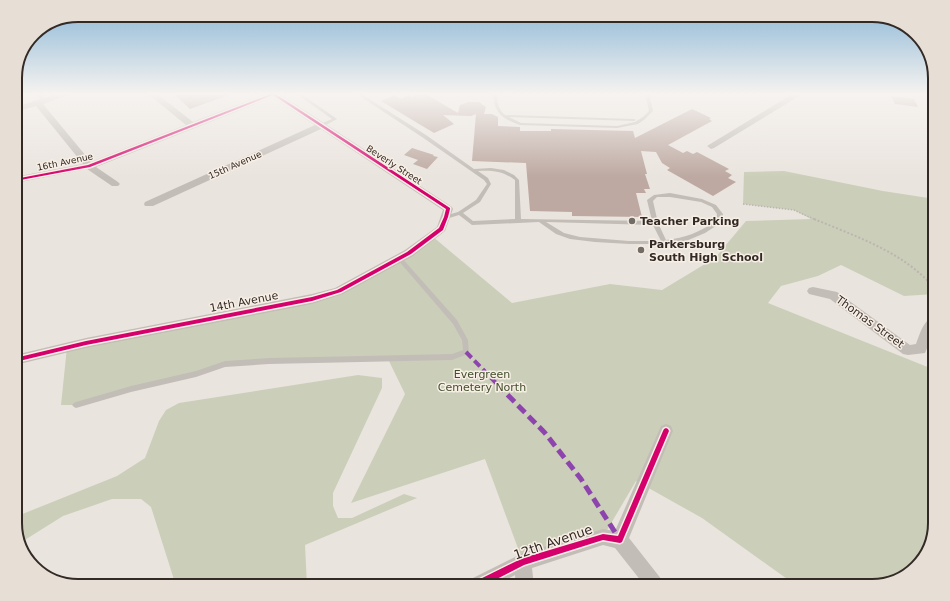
<svg xmlns="http://www.w3.org/2000/svg" width="950" height="601" viewBox="0 0 950 601" font-family="'DejaVu Sans',sans-serif">
  <rect width="100%" height="100%" fill="#eae4de"/>
  <path fill="#cbcfb9" d="M784,171L883,191L935,199V294L904,296L841,265L818,276L781,286L768,303L935,370V524L926,555L893,581L873,586H797L702,518L636,481L603,537L523,562L485,459L351,503L405,394L388,359L225,364L76,405H61L67,347L339,291L432,236L512,303L610,284L662,290L715,258L746,221L811,219L794,210L743,204L744,172Z
    M358,375L382,378V388L333,493V506L338,518H352L404,494L417,498L305,545L307,586H176L151,507L141,499H112L63,516L20,543L15,527V517L117,476L145,458L159,421L166,410L179,403Z"/>
  <path fill="#bda9a1" d="M173,93H232V94L190,109Z
    M420,93H424L458,113L460,105L468,102H479L486,107L484,114H492L498,117V126L520,127V131H551V129L633,131L635,138L692,109L711,118L709,119L712,121L668,145L683,153L687,151L693,154L697,152L729,169L725,171L732,175L728,178L736,182L713,196L667,170L670,168L662,163L656,152L641,151L647,174H645L650,189H644L646,193H636L642,217L572,216V212L530,211L526,163L472,161L476,114L471,116L443,115L454,124L434,133L381,101L395,95L401,99L409,95L412,97Z
    M891,96L914,99L918,107L895,104Z
    M412,148L434,155L433,156L438,157L427,169L413,164L418,160L404,155Z"/>
  <g fill="none" stroke-linecap="round" stroke-linejoin="round">
    <path stroke="#bcb5b0" stroke-width="1.5" stroke-dasharray="1.5 1.5" stroke-linecap="butt" d="M743,204L794,210L816,220"/>
    <path stroke="#bcb5b0" stroke-width="2" stroke-dasharray="2 2" stroke-linecap="butt" d="M814,219C855,236 906,253 935,289"/>
    <path fill="#c3bdb7" fill-rule="evenodd" d="M37,93H41L45,101L44,102H42Z
      M295,93H300L337,119L322,127H318V125L332,119Z
      M355,93H360L426,135L474,169L491,168L504,170L514,175L519,180L521,219L652,221L647,200L654,195L670,193L702,199L716,205L723,214L722,222L705,233L686,241L663,244H629L595,242L570,239L556,234L539,222L472,225L459,215L446,219L444,218L443,217L444,216L458,212L476,200L487,184L484,180L422,137ZM478,171C492,170 503,171 515,180V219L473,221L463,213L480,202L491,184L488,178ZM657,197H670L701,202L712,207L717,214L716,221C700,232 685,238 666,240L658,223L653,201ZM546,222L653,225L661,241H629L580,237L564,233Z
      M493,93H497C497,102 498,109 505,115L634,119L636,120L634,121L509,117L521,123L617,126L635,122L643,117L649,111L645,93H649L653,111L645,119L638,124L617,128L520,125C502,119 494,113 493,93Z
      M399,256L401,257L457,320L468,340L469,352L468,354L452,360L269,364L225,367L196,377L131,392L76,408L74,407L72,405L74,403L76,402L131,386L196,371L225,361L269,358L452,354L463,350L462,340L453,324L397,259L396,258Z"/>
    <path fill="#c3bdb7" fill-rule="evenodd" d="M60,93H73L43,104L91,162L186,125L147,93H156L193,122L268,93H278L452,207L453,209L445,231L413,256L343,294L312,304L86,348L15,365V355L86,338L312,294L335,288L405,250L437,227L443,210L321,129L153,206H145L144,204L145,202L315,125L273,97L96,167L118,182L120,184L118,186H112L87,169L15,183V177L83,164L36,106L15,112V107Z
      M794,93H804L714,148L711,149L707,146Z
      M813,287L837,292L910,345L916,344C920,334 923,320 935,316V329L925,353L908,355L903,354L830,299L809,294L807,291L809,288Z
      M666,424L671,426L673,431L629,538L662,580L665,586H645L615,548L603,545L532,568L534,586H516L515,575L494,586H466L469,580L523,553L603,529L615,531L661,426Z"/>
    <path stroke="#8e44ad" stroke-width="4" stroke-dasharray="8 4" stroke-linecap="butt" d="M466,352L498,385"/>
    <path stroke="#8e44ad" stroke-width="5" stroke-dasharray="10 5" stroke-linecap="butt" d="M497,384L545,433L581,479L620,540"/>
    <defs>
      <path id="cycleway" d="M270,93H274L450,208V209L448,217L443,230L411,254L341,292L312,301L86,345L15,362V358L86,341L312,297L337,290L407,252L439,228L444,217L446,209L273,95L90,167L15,181V179L88,165L271,94Z
        M666,428L668,429L669,431L622,542L620,543L603,540L524,565L483,586H471L472,583L523,558L603,534L618,536L663,431L664,429Z"/>
    </defs>
    <use href="#cycleway" stroke="#f7efe5" stroke-width="3"/>
    <use href="#cycleway" fill="#d6006c" fill-rule="evenodd"/>
  </g>
  <linearGradient id="sky" x2="0" y2="1"><stop stop-color="#89b6d6"/><stop offset="0.53" stop-color="#f6f3f0"/><stop offset="1" stop-color="#f6f3f0" stop-opacity="0"/></linearGradient>
  <rect width="950" height="177" fill="url(#sky)"/>
  <g fill="#736b66" stroke="#f7efe5" stroke-width="1.5">
    <circle cx="632" cy="221" r="4"/>
    <circle cx="641" cy="250" r="4"/>
  </g>
  <g text-anchor="middle" dominant-baseline="central" stroke-width="3" stroke-linejoin="round" paint-order="stroke">
    <g font-size="9" fill="#332a26" stroke="#f7efe5">
      <text transform="translate(65 162) rotate(-12)">16th Avenue</text>
      <text transform="translate(235 165) rotate(-24)">15th Avenue</text>
      <text transform="translate(394 165) rotate(33)">Beverly Street</text>
    </g>
    <g font-size="11" font-weight="bold" fill="#332a26" stroke="#f7efe5" text-anchor="start">
      <text x="640" y="221">Teacher Parking</text>
      <text x="649" y="244">Parkersburg<tspan x="649" dy="13">South High School</tspan></text>
    </g>
    <g font-size="11" fill="#332a26" stroke="#f7efe5">
      <text transform="translate(244 302) rotate(-11)">14th Avenue</text>
      <text transform="translate(870 322) rotate(36)">Thomas Street</text>
    </g>
    <g font-size="11" fill="#434f2c" stroke="#f7efe5">
      <text x="482" y="374">Evergreen<tspan x="482" dy="13">Cemetery North</tspan></text>
    </g>
    <g font-size="13" fill="#332a26" stroke="#f7efe5">
      <text transform="translate(553 542) rotate(-19)">12th Avenue</text>
    </g>
  </g>
  <path d="M0 0H950V601H0ZM78 22H872A56 56 0 0 1 928 78V523A56 56 0 0 1 872 579H78A56 56 0 0 1 22 523V78A56 56 0 0 1 78 22Z" fill="#e7dfd6" fill-rule="evenodd"/>
  <path fill="none" stroke="#332a26" stroke-width="2" d="M78 22H872A56 56 0 0 1 928 78V523A56 56 0 0 1 872 579H78A56 56 0 0 1 22 523V78A56 56 0 0 1 78 22Z"/>
</svg>
